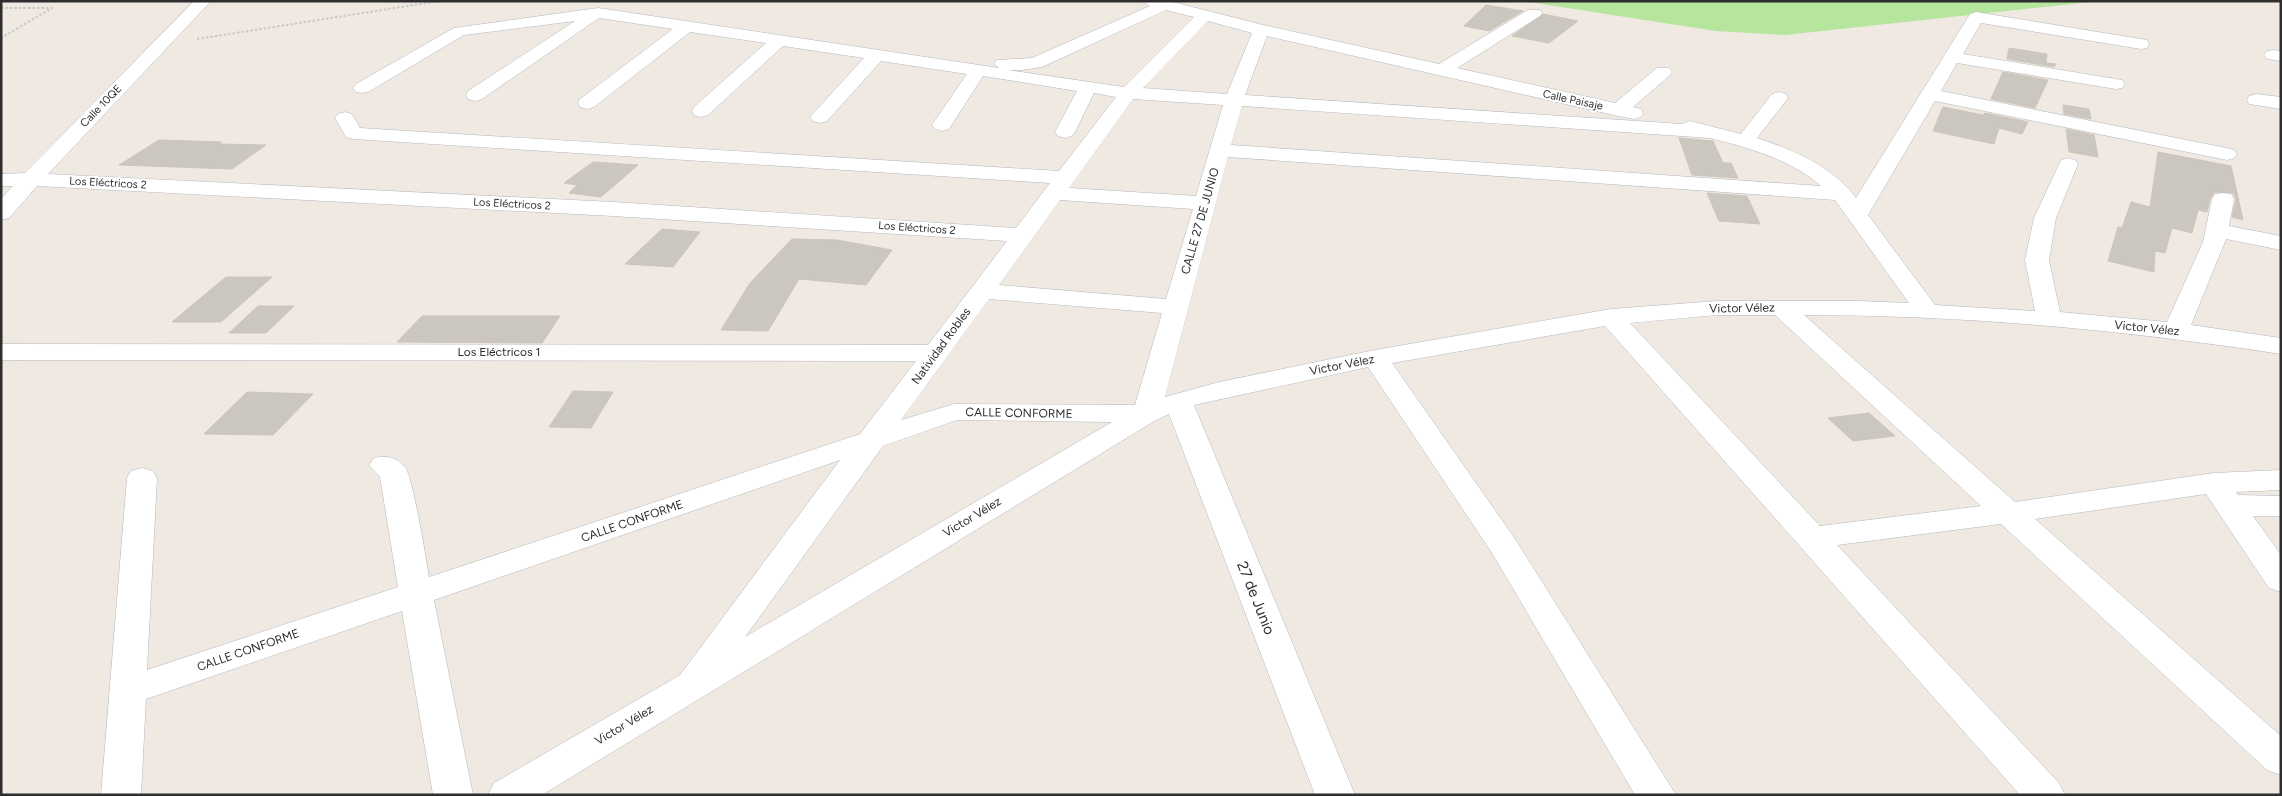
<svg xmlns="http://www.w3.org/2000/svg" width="2282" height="796" viewBox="0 0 2282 796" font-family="Figtree,sans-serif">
  <rect width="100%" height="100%" fill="#efe9e1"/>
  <path fill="#b6e59e" d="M1523,1H2100L1785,35L1716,31Z"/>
  <path fill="#cbc7bf" stroke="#cbc5ba" d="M1486,5L1523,11L1489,31L1464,26Z
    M1543,14L1578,21L1549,43L1512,36Z
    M2009,48L2047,54L2046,63L2056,64L2054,67L2007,59Z
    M2003,72L2048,80L2035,108L1991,99Z
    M2063,105L2089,109L2091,119L2064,114Z
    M1943,107L1983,115L1985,113L2028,122L2022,134L1999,128L1994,144L1933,131Z
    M2066,129L2094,135L2098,157L2069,152Z
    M1679,138L1713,141L1723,163H1731L1738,178L1692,175Z
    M159,140L222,142L219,144L266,145L232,169L119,165Z
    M2158,152L2231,166L2243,220L2232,217L2236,199L2233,193L2215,192L2210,199L2207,212L2198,210L2192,233L2172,228L2165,253L2155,251L2154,272L2108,261L2118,227L2122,228L2131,202L2150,207Z
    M593,162L638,165L601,197L569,193L577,185L564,183Z
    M1707,193L1747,196L1760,224L1719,221Z
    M662,229L700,232L673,267L625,264Z
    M792,239L837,240L892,250L866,285L799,279L768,331L721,330L750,283Z
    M226,277H272L221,322H172Z
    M258,306H294L266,333H229Z
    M422,316H560L542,343L397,342Z
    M573,391L613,392L591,428L549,427Z
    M247,392L313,394L273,435L204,434Z
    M1869,413L1895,436L1853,441L1828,418Z"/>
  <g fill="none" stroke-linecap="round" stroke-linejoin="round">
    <defs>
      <path id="minor" d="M194,1H211L48,174L613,202L1016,228L1050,183L353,139L346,137L335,118L338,114L345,112L352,114L360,128L1059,171L1116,97L1094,93L1075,132L1072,136L1065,138L1058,136L1055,132L1077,91L983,76L949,129L942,131L935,129L932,125L967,74L881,61L827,121L820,123L813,121L810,117L864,58L783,46L708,115L701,117L694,115L692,111L694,107L766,43L690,32L594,107L587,109L580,107L578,103L580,99L673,29L599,18L482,99L475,101L468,99L466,95L468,91L575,21L464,35L368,92L362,93L356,92L353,88L356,84L454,28L598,8L999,68L994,64L997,60L1032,58L1150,6L1142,1H1169L1263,25L1439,64L1528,10H1540L1542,13L1540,16L1457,68L1615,103L1657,68H1669L1672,72L1669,76L1633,107L1641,109L1643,113L1641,117L1634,119L1618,116L1267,36L1245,95L1682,124L1690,121L1741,134L1772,94L1779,92L1786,94L1788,98L1757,138C1794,150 1833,167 1856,198L1970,14L1976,12L2147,40L2149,44L2147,48L2141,49L1981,23L1963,54L2116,79L2122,80L2125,84L2122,88L2116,89L1957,63L1941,91L2227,148L2234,150L2237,154L2234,158L2227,160L1935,101L1868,215L1935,305L2035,311L2025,260L2034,218L2061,160L2068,158L2075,160L2078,164L2056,218L2049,260L2060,312L2167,322L2203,242L2212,199L2215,194L2223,193L2231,194L2234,199L2229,226L2281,236V250L2226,239L2191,325L2281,338V354C2124,330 1963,315 1804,315L2015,502L2214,473L2281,470V490L2236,492L2238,495L2281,496V516H2253L2281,555V592L2269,588L2206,494L2035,519L2281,736V775L2267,770L2001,524L1837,545L2059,783L2065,795H2020L1605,326L1392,363L1515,539L1676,795H1635L1492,553L1368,367L1194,405L1355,795H1315L1169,414L1156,420L542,795H488L494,783L680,675L840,460L434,600L473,795H433L402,611L146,699L141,795H101L127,478L131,471L142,468L153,471L157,478L147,670L398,587L380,477L369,465L374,458C386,455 396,457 405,467C413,478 426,558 429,577L860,434L916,361L1,360V344L928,345L1007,241L613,216L37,186L9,218L1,220V199L13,186H1V174L25,173ZM1166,10L1194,17L1124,87L1008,70H1021L1042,67ZM1208,21L1252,33L1227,94L1143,88ZM1133,99L1223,105L1196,196L1069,188ZM1242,106L1710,138C1749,148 1790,159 1821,186L1231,145ZM1228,157L1835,200L1909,303L1858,301H1717L1611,309L1375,350L1219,382L1165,397ZM1060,200L1193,209L1166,299L999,285ZM989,299L1162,313L1135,405L954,404L901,420ZM1717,315H1775L1981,506L1820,526L1630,323ZM957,420L1112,422L745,637L883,446Z
        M2273,50L2281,51V61L2267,59L2264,55L2267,51Z
        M2256,94L2281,97V109L2249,104L2247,100L2249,96Z"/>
    </defs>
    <use href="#minor" stroke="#b4b7c1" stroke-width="1"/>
    <path stroke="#c9c9c9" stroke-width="2" stroke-dasharray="2.5 2" stroke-linecap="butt" d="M1,8H52L1,38
      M197,39L439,1"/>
    <use href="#minor" fill="#fff" fill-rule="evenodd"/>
  </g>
  <g text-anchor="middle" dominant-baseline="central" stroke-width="4" stroke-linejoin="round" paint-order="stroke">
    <g font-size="11" fill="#2e2e2e" stroke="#fff">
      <text transform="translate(1573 100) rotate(12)">Calle Paisaje</text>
      <text transform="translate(101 106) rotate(-46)">Calle 10QE</text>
      <text transform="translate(108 183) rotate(3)">Los Eléctricos 2</text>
      <text transform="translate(512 204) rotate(3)">Los Eléctricos 2</text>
      <text transform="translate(917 228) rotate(4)">Los Eléctricos 2</text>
    </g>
    <g font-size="12" fill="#2e2e2e" stroke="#fff">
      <text transform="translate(1200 221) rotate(-74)">CALLE 27 DE JUNIO</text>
      <text transform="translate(1742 308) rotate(-1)">Victor Vélez</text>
      <text transform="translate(2147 328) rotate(6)">Victor Vélez</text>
      <text transform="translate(941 346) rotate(-54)">Natividad Robles</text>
      <text x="499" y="352">Los Eléctricos 1</text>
      <text transform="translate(1342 365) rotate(-11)">Victor Vélez</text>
      <text transform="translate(1019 413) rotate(1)">CALLE CONFORME</text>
      <text transform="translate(972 517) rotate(-31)">Victor Vélez</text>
      <text transform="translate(632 521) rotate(-19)">CALLE CONFORME</text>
      <text transform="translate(248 650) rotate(-19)">CALLE CONFORME</text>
      <text transform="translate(624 725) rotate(-31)">Victor Vélez</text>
    </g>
    <g font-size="15" fill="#2e2e2e" stroke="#fff">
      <text transform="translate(1256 598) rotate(68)">27 de Junio</text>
    </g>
  </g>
  <rect width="2282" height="796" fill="none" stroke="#2e2e2e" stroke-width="5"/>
</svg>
